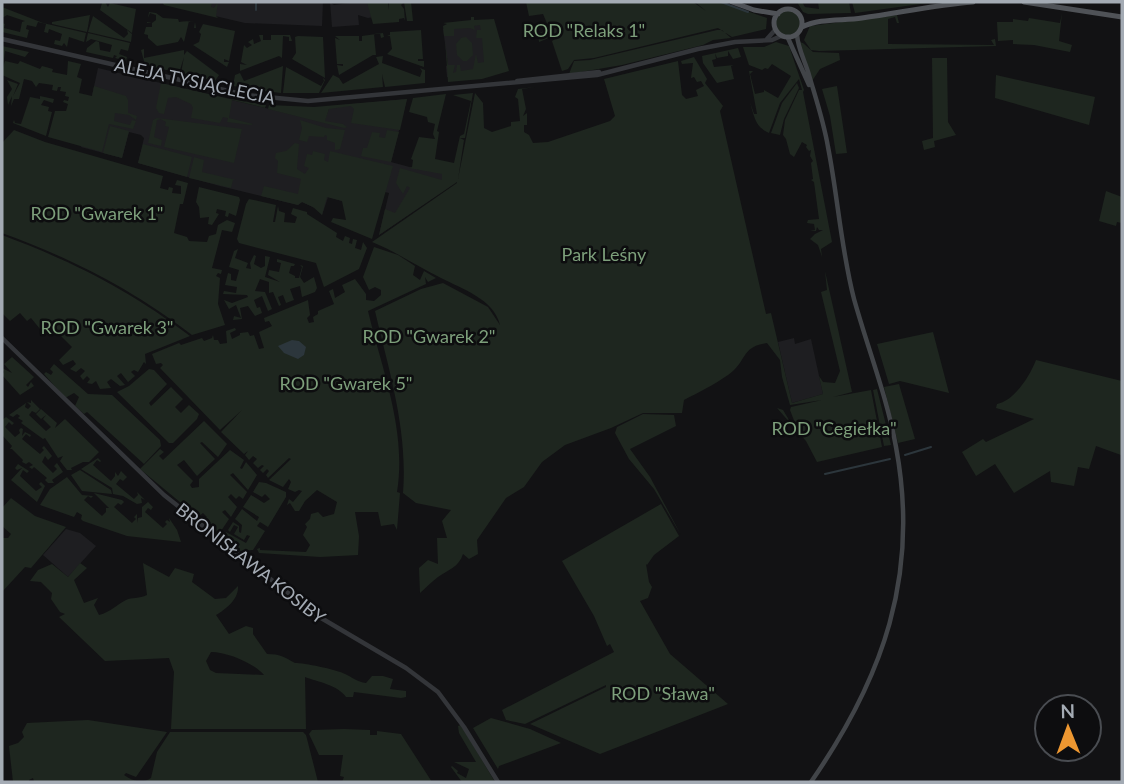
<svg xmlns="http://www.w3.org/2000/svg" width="1124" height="784" viewBox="0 0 1124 784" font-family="Lato,sans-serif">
  <rect width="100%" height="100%" fill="#121214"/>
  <path fill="#1e1e21" d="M164,2H323L322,26L245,23L164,4Z
    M330,2L334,5L357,2H385L379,16L368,18L358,15L359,25L332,27Z
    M494,23L501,60L481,78L447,77L446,66L448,65L443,29Z
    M98,68L324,122L330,106L407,99L391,162L417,169L458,173L456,182L379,235L389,193L361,186L356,205L328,197L322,215L319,210L302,202L298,205L220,186L138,163L144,138L141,135L129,132L122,158L81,147Z
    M794,338L795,344L811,339L823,394L792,403L778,342Z
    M66,529L80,533L96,546L68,577L43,555Z"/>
  <path fill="#1e261f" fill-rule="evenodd" d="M105,2L108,7L110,3L136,9L132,33L100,10L102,3Z
    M162,2H209L212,3L211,7L214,8L218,2H220H218L216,16L218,18L164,5Z
    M367,2H388L389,10V2H411L413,21H407L404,2L401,5L404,9L405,21L404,18L399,19V22L373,24Z
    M526,2H693L706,11L695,2H721L767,18L766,29L732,37L718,28L594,58L574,60L568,69L562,71L552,41L557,38L556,35L539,42L538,34L549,28L543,14L529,16Z
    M797,2H802L805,7L819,9L818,2H849L851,13L808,14L803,12Z
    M852,2H935L855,13Z
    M2,7L43,23L86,33L84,42L69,37L67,47L64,43L62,46L54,44L55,40L60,41L62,34L49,29L48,33L44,32L46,24L38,22L36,27L27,25L26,29L29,30L27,38L2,32V23L5,24L4,28L20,32L22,22L25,21L7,15L2,18Z
    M776 23a12 12 0 1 1 24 0a12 12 0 1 1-24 0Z
    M149,12L156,13L163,18L178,19L179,22C184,21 189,21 195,22L196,28H194L195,22L189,21L184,42L181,37L178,42L157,46L148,38V35L144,34L146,27H152V23H147V22L152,23L156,20V15L150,13L148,18Z
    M1062,13L1059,41L1072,45L1070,52L1034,45L1013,44V40L998,41L997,22H1013V19L1028,21L1029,18L1060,23Z
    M90,15L87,32L52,24V22Z
    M897,15L899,23H897L895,17L888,19V44L994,45L991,40L995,39L996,46L819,51L811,50L804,40L810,26Z
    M93,16L124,38L128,34L127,30L132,34L131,42L88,32Z
    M471,17H474V20L494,19L509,71L482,79L448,82L445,40L448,65H455L453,73L456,72L457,65H460L461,71L473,69L476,54L478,63L484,62L482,38H476L477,30H481L480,25L474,26L475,30L470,28L454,29V36H444L443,26L447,24L443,23L471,20Z
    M203,24L235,31L229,61L224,59V62H229L227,67L193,45L199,42L201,34L199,32Z
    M421,30L423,59H418V61H424V67L387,54L392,49L390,36H387L390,35V32Z
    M717,30H722L731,38L713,40L703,45L622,65L569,74L574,61L590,60Z
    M88,33L130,43L128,51L121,49L119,54L127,57L126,61L115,58L117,56L114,55L113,58L86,52L87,48L96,41L99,42L100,50L110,52L112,45L91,39L86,42Z
    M380,33L374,34L376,55H373L339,75L337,65L343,66V64H337L335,38L340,40L335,36H359V41H362V36L383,33L384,37L381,38Z
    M259,35H263V40H271V35H290L292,41H289V37L283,36L282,58L279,56L240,71V64L247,65L241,62L244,45L247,48L252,45L248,42L253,39L254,44L261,41Z
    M298,36L323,37L325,78L292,59L296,53L295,37Z
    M466,37L472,43L473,55L467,61H463L457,55L456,44L461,38Z
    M776,42L789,46L804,90L803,92L832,242L821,249L822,257L818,245L810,239L815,234L823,230H819L817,227L816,231H810L815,230L814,224L807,223L808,220L819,219L814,182L811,180L813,179L811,163L813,161L810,156L811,150L809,151L806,147L807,145L802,142L794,157L790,154L786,139L783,135L785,120L799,90H802L799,79L780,103L769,133C755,127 754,116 750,102L754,114H757L749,71H753L750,74L755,94L764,92V90L778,98L791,76L772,64L768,69L765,68L762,70L749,65L743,47H764Z
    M799,42L803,43L813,52L839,53L840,60L820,69L812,81Z
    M2,46L29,52L25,57L5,51L3,67L5,61L18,64L20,61L40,69L42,66L53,69L52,72L67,75L68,61L81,64L77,77L82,79L79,93L92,96L94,86L126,96L128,100V113L137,116L136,120L129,115L115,113L114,121L130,125L132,120L136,121L133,129L109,124L102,152L48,137L55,111H66L68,104L63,102L64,100L68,101L69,97L65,96L66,92L60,91L61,87H58L57,91L52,90L53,85L39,83L36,87L32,81L24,79L19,99H14L11,106L12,96L8,105L7,97L12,89L7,80L18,84L13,96L20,83L2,75Z
    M738,48L741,57L733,59L728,51V56L717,58L715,53L716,59L712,60L714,67L734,65L731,66L734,79L717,83L703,63L702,56Z
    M144,49V58L184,50V55L187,51L219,75L215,81L181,73L184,57L179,73L145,65L141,50Z
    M383,56L382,63L420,77L422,71L420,68L425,70V83L385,87L382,74L383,87L321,93L333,75L339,78L343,84L379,64L376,57Z
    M694,57L707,79L705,83L723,106L720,111L766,314L771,313L792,403L823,394L819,376L823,382L835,383L840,371L821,292L827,290L825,271L852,392L833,397L871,390L882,447L817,462L806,441L777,408L783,410L792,425L795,423L790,410L791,407L822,400L790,405L782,377L780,360L767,343C740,347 748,361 728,375C714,385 699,392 684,400L682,413H643L611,428L565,445L542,462L524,487L506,498L477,540L478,554L469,559L463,554C459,567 448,570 438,577C431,582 426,588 420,593L419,568L428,560L438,564L437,538H447L442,521L451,510L416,503L403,493C408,430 389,371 375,311L421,289L443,283L488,307L500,325C494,299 462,289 441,278C418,267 397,252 372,242L457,183V182L379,235L385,209L395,213L410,188L407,186L403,194L396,183L400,168L442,180V174L409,168L412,167L413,160L411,159L419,137L435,139L433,134L435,124L428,122L427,117L409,112L413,98L446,94L437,131L439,132L435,159L454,163L460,136L464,134L471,101L453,95L473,93L465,138H460L464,140L458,179L475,93L483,103L484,128L492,132L511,126V122L520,121L518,99L515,97L518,89L535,87L522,89L526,109L523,116L527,113V125H524V132L529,135L533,143L548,142L610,121L615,116L604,79L678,61L682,95L686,99L698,96L696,90L704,86L701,81L697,82L694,77L691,78L693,63L682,64L681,61Z
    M932,58H947L948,122L956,135L934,141L935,147L924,150L922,141L933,138Z
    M283,66L281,93L247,89L245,84L246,88L233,86L235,75L240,73L244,81Z
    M286,67L321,86L324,81L323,78L325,80L319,93H283Z
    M996,75L1095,97L1089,125L995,98Z
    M161,83L230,99L266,105L265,108L232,100L229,118L253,124L251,125L227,122L228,118L223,117L220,123L191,118L193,108L191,104L176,97L168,98L164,114L159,113L156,108Z
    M797,83L799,88L784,119L780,135L771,133L782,103Z
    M837,86L847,153L836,154L830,116L822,89Z
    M40,96L54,99L53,103L44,100L41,105L49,107L48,111L52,112L46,136L13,123L14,120L15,123L21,124L30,97L40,99Z
    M407,99L400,130L351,123L354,109L351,106L329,109L325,121L343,124L347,127L344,128L268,109L269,105L314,107Z
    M157,118L242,129L234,163L164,147L169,127L165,126L166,122L161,119L157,120L154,137L162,140L161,146L148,143L153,120Z
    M300,120L326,128L345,130L340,149L335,150V143L327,140V136L325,135L324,137L309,136L307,142L299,140L302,128Z
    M110,126L129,131L122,158L103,153Z
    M14,130L45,142L163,176L160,188L168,190L169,187L173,188L172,193L181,194V186L175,185L177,180L188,183L183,204H180L174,233L187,237L189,241L207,242L209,236L216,234L218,225L227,220L235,223L232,232L222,230L212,268L222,270L221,274L218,273L216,276L220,278L218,304L225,325L192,335C130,288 75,260 2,233V143Z
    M387,130L399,132L391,162L361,156L363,148H367L372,132L380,133L379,137L385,138Z
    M295,143L299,144L297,169L305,174L309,168L304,166L307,154L312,155L313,151L325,154L324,160L328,162L330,151L393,166L372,239L331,222L333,218L346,220L342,201L327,197L322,215L313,207L302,202L298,205L261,196L264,186L298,194L301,179L277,173L278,161L275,158L276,153L286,151Z
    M143,144L192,157L187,177L138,163Z
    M194,157L204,160L202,172L236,180H233L231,188L189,178Z
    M199,187L239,197L240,200L236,216L229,213L228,217L225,216L226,211L217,209L216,213L219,214L212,225L208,224L209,217L200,218L199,207L196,202Z
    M1106,191L1122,197V223L1117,222L1116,226L1099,221Z
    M249,199L276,205L273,222H275L278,206L279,211L285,213L284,222L295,223L297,217L291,214L293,208L307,212V214L337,233L336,237L343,241L345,236L350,238L349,243L352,244L353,239L357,240L355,248L361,250L363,242L367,248L359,269L324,287L316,263L239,243L237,239L246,204Z
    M2,235C74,262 129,290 190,336L145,354L146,364L144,362L138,372L134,370L131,372L135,376L128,382L121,373L117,376L125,385L120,386L111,379L107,382L111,388L100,389L96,381L92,384L87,383L90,379L87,376L83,380L80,376L85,371L81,368L76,372L70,369L76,364L73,360L63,365L59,360L72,347L48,323L40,329L31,318L27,321L20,313L10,321L2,313Z
    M374,247L398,255L415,266L413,275L420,280L424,271L436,278L428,282L425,277L426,284L368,311C382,370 407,431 397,492L400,493L397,530L394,524L381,526L378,512H355L359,536L358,555L320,557L259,553L257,549L260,548V550L306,552L310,545L303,535L307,527L305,524L310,519L311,514L318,512L323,517L334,514L337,502L317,490L305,501L299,511H295L290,503L287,505L289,499L293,502L302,491L299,490L295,492L288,489L291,482L289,479L283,487L269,480L291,459L289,458L268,478L266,475L269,471L267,469L263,473L260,470L264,466L262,465L258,468L253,463L257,459L253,456L249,460L245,455L248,451L244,454L221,432L242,410L220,430L160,368L163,365L161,363L156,364L152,354L179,343L181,345L202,338L204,341L212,338L213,335L214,340H218L220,344L227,343L226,331L235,328L236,330L230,333L232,339L240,335V333L248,332L250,336L254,335L259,349L264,348L259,332L272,326L269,321L265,322L264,318L308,300L310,315L307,318L309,323L314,322L313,317L318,314V311L334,304L329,291L333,289L335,298L345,292L342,285L355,279L366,294V300L374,301L381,295V290L375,287L369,290L363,277Z
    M238,249L235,258L248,263L246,268L251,269L250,263L254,255L256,256L254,264L261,268L265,266V256L270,257L265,277L280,282L268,275L269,270L279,272L281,263L277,262V259L295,264L294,266H291L289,273L295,276V278H299L302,267L300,265L303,266L300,277L304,283L314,277L317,288L315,292L302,297L300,286L290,289L294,300L286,303L283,295L278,297L281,305L279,306L273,292L269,293V282L260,279L255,291L265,292L272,309L268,311L262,296L254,300L257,308L260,307L262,313L255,316L248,306L240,308L242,319L233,320L234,316L241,318L236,305L229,309L224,300L232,303L248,297L247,295L223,294L224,291L236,293L237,287L225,285L228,273L231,274V280L236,281L239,270L229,267L234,251Z
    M933,332L949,393L900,381L889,384L877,344Z
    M12,357L34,377L26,385L28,387L31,382L34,386L20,395L2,375L4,372L2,368L12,373L4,364Z
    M1036,360L1122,381V451L1121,455L1096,446L1089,469L1078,467L1074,486L1051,482L1050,471L1014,493L995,464L976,476L962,452L983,439L986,442L1034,419L996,408L997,404C1014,401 1030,376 1036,360Z
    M54,364L88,394L112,395L160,440L161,446L144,464L87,412L84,414L75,406L79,397L74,393L65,398L44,374L46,372L51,375L53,372L50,369Z
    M149,369L154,370L167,384L149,403L151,406L171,387L183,399L175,407L181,413L189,405L199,414L197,419L173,443H169L117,392L129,386Z
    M899,384L915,439L898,443L884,387Z
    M877,389L891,445L884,446L873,390Z
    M31,400L40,409L36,413L32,411L29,415L46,431L51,427L48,424L50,422L48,424L43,419L46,415L41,419L36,414L41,409L57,423L55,428L65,419L99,452L89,462H83L71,468L72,470H67L60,461L63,456L58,458L45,438L43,439L21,423L23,421L18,418L20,416L17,414L13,417L9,415L26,403L25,407L28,409L31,406L27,402L31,403Z
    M643,414L674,415L676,426L630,449L650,477L681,535L654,489L629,459L615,433L617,427Z
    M6,417L14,423L12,425L9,422L5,427L15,437L20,433L19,430L21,428L23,429L22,436L25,432L31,435L30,437L26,434L22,439L40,454L44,450L42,448L44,446L52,456L48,460L45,456L42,462L53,473L57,469L54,466L57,463L63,472L52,480L54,483H48L45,480L47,478L34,467L32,469L29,467L33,465L29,462L26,464L22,462L23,460L12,449H10L12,446L2,435V420Z
    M204,421L227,444L218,457L202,442L200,443L215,459L197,476L184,460L177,465L193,481L190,485L192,488L199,487V479L230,450L244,460L240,468L242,469L246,462L257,475L248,490L233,473L230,475L247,492L243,499L239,496L236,499L231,494L228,497L237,507L231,517L225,510L222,512L229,519L219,534L201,519L207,517L203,513L198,517L140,469L160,449L164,452L159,456L163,460Z
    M98,458L101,461L100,462L97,460L93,465L111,481L115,476V472L118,476L121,471L127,477L123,481L120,479L116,484L134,499L138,495L137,492L145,500L141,498L142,503L137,504L123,496L113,494L112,488L81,469Z
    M18,464L29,471L27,473L23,470L20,476L36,491L42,487L39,484L41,482L45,486L37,502L11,480L22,468L17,470L15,468Z
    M80,470L111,490L112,494L82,491L71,475Z
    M67,477L82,495L93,496L91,498L88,496L84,500L102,516L106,512V508H109L94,493L122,500L124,502L121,505L118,503L114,507L132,523L136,519L134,517L137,514V523L138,518L142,517V507L148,502L153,507L151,510L148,508L145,512L163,528L167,524L165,522L167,520L170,522L169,518L177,530L181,542L127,536L83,521L81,519L82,515L77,512L74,517L40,505L50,489Z
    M259,482L266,483L286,492V497L268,527L260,522L257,526L265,531L253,550L240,551L224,536L226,532L246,543L250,536L247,535L244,540L234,534L238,527L234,525L230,532L228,530L233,522L239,526V532L241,533L242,525L235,519L242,509L257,521L259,517L243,507L251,495L264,503L270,499L265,494L262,497L253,492Z
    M11,498L35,516L66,527L31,568L25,567L2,592V538H8L11,534L2,526V508Z
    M661,504L679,536L654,555L647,565L646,564L649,582L652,587L648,598L640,601L670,654L728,704L600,754L530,724L606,687V685L525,724L506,720L502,710L614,652L610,644L607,646L594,616L562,561Z
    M80,563L87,568L74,580L84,603L98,598L94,605L99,615C111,612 116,605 126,600C132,597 139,599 147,595L143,563L169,577L175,568L194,574L192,582L215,599L226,598L238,586C239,599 226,609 216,615L229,634L246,626L253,628V634L267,654C280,654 284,657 295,663C304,663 335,669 345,674C352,677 357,682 366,683L372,676H383L393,679L390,689L406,691V697L401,698L354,692L353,697H346C338,685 318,682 305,677L306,729H171L174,672L169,658L105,661L59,617L65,614L60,612L51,599L52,593L41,582L30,581L38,570L52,564L68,577ZM211,652C227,652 254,663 264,675L216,673L210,670L206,661Z
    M491,718L530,729L561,743L499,766L498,769L473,728Z
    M88,720L167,732L136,777L126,773L124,775C132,781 142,784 151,778L157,752L170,732H303L306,735L318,782H34L33,778L29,780V782H13L9,746L18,743L24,737L22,732L27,723Z
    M461,725L495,782H462L451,767L452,766L458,771L457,773L466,778L469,769L454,762H476L459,733L458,726Z
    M344,729L370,730V735H377V731L401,734L432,782H342L344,777L340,776L343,755H319L309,734L312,730Z"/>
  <path fill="#2c363c" d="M292,340L299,341L306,347L304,355L298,359L284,353L278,346Z"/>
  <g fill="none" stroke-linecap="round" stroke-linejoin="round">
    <path stroke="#2c363c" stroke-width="2" d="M721,2L748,12
      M256,10V2
      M905,455L931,447
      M825,474L890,459"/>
    <path stroke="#333539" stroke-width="4.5" d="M2,39L246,95L308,101L597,75L698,49L735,42L772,40L781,36
      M767,39L775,30
      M517,81L599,72
      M2,338L164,495L316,615L406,668L438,692L464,727L498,782"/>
    <path stroke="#414448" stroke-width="4.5" d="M797,35C798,49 805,61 809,75C816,99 824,123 828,147C838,198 841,249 854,299C868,349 887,397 896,447C920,575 883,678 811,782
      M788,38L809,85"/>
    <path stroke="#4f5257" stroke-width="5" d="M732,2L754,10L778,14
      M1024,2L1122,17
      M774 23a14 14 0 1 1 28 0a14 14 0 1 1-28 0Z
      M802,27C820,18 843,21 862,18C899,13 935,5 973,2"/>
  </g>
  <g text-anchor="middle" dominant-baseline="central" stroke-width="5" stroke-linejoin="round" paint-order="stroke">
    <g font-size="18" fill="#7d9f7b" stroke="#0d0d0f">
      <text x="584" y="30">ROD "Relaks 1"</text>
      <text x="97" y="213">ROD "Gwarek 1"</text>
      <text x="604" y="254">Park Leśny</text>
      <text x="107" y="327">ROD "Gwarek 3"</text>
      <text x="429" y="336">ROD "Gwarek 2"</text>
      <text x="346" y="383">ROD "Gwarek 5"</text>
      <text x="834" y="428">ROD "Cegiełka"</text>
      <text x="663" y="693">ROD "Sława"</text>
    </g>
    <g font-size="18" fill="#a4abb4" stroke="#0d0d0f">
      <text transform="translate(195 81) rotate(12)">ALEJA TYSIĄCLECIA</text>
      <text transform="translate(251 563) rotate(38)">BRONISŁAWA KOSIBY</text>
    </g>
  </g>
  <rect width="1124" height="784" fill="none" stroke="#a4abb4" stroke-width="7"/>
  <g transform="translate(1068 728) rotate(359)"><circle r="33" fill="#0d0d0f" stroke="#494c51" stroke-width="2"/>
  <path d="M0-5L12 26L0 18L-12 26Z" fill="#ed9731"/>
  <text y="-10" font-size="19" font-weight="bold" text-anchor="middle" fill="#a4abb4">N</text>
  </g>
</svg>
